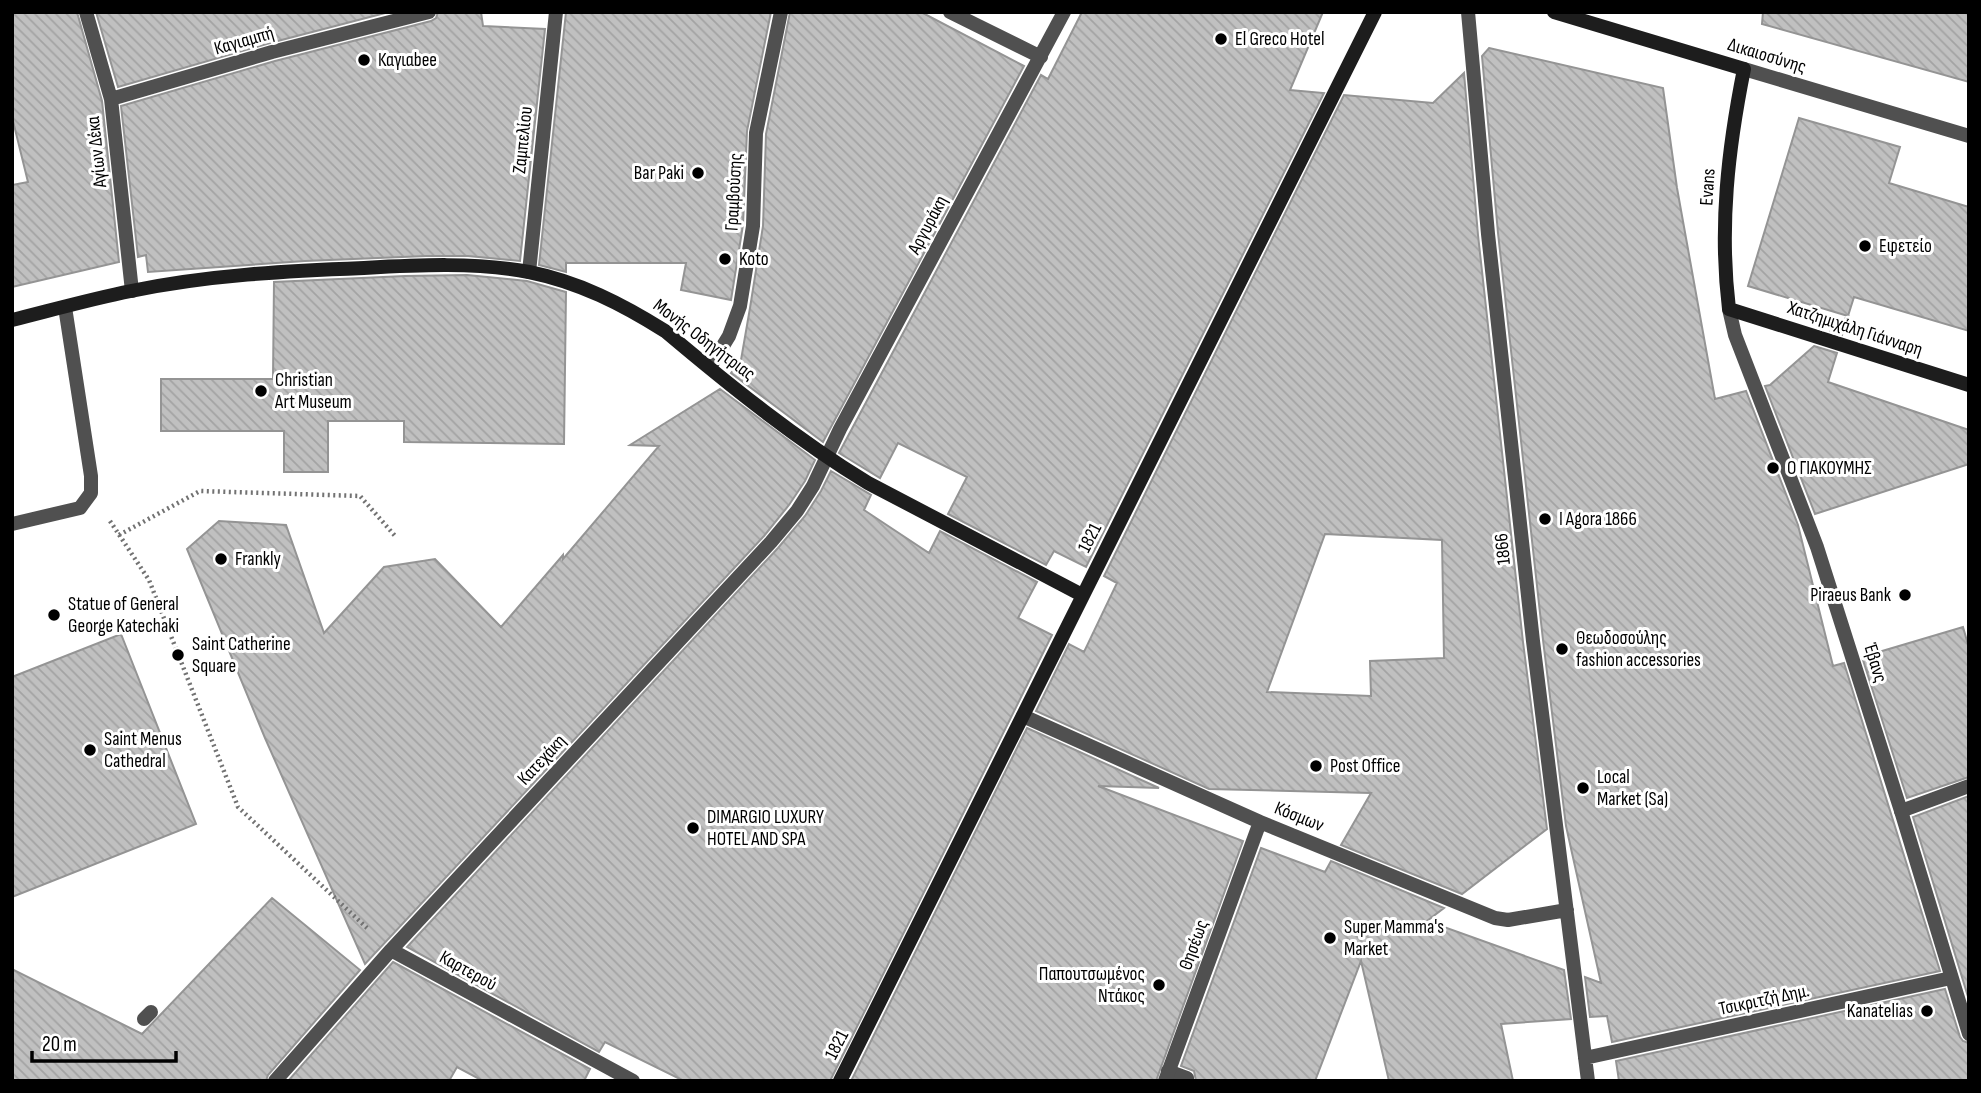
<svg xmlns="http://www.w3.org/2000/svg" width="1981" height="1093" viewBox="0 0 1981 1093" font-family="'Sofia Sans Condensed',sans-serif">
  <defs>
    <pattern id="building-back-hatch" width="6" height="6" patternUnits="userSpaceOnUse" patternTransform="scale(1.75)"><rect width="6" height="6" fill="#c0c0c0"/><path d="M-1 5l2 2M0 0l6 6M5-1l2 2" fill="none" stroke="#a3a3a3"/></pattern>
  </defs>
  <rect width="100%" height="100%" fill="#fff"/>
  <path fill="url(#building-back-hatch)" stroke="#949494" stroke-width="2" fill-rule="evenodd" d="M12,12H77L102,101L119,262L12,287V185L28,182L12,117Z
    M96,12H389L270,43L118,87Z
    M438,12H481L483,26L545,29L520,261L468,256H426L305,261L148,272L146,255L138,257L121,106L275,61L431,21L436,18Z
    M566,12H771L747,131L743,225L731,300L681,290L686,263H566V272L539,265Z
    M790,12H921L1024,66L823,442L731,373L741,360L750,308L763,226L766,134Z
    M1082,12H1323L1290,90L1324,93L1086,567L1054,551L1046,565L948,514L967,477L898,443L880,478L839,453L1041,75L1048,79Z
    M1763,12H1969V82L1762,24Z
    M1489,48L1663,88L1677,188L1715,399L1746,391L1798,525L1833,666L1844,663L1940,971L1612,1042L1607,1016L1590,1017L1585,977L1601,983L1566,826L1543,640L1498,233L1482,56Z
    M1464,73L1478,235L1523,642L1547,829L1462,894L1341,845L1371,793L1209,789L1036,711L1069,644L1084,652L1117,583L1104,576L1344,95L1433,103ZM1325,534L1442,540L1444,658L1370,661L1371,696L1267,692Z
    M1799,118L1900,147L1889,183L1969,207V331L1854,297L1842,335L1831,331L1848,316L1748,286Z
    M467,275L527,281L566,292L564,444L404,442V421H328V472H284V431H161V379H273L274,282L405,276Z
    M1814,346L1837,353L1828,382L1969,430V464L1815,514L1765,386L1770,385Z
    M720,389L815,460L805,481L789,505L764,536L365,964L265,738L187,549L219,521L286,525L324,633L384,567L435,559L501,627L563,555V559L659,446L630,445Z
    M831,471L871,495L864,510L929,553L940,531L1037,582L1018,618L1052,635L830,1081H684L605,1042L599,1052L407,947L778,548L805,516L821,491Z
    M1963,627L1969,648V777L1907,798L1862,657Z
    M121,634L196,824L12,897V677Z
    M1027,728L1159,788L1098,786L1243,841L1156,1081H851Z
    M1969,796V1000L1913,817Z
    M1261,848L1325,872L1331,861L1444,908L1427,921L1564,970L1571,1019L1501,1024L1513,1081H1389L1361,961L1315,1081H1196L1194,1071L1181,1066Z
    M272,898L360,970L268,1075L266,1081H12V969L142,1034Z
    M393,962L590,1069L584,1081H483L457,1067L449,1081H288Z
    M1945,989L1960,1037L1963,1041L1969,1043V1081H1619L1616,1061Z"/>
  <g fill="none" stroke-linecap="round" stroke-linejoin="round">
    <path stroke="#727272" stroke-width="4.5" stroke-dasharray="2 3.5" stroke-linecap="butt" d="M110,521L149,580L238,807L367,928
      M119,535L200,491L360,496L396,537"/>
    <path stroke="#505050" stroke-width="14" d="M12,524L80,508L91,493V476L65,307
      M1901,811L1969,786
      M1168,1071L1187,1078"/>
    <path stroke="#505050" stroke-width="14" d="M86,12L111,99L132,291
      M950,12L1041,57
      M1468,12L1488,234L1533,641L1588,1081
      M1744,69L1969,136
      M111,99L272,52L429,12
      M529,272L556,12
      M1729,309L1735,335L1817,547L1901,811L1969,1034
      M710,367L729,336L740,306L753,226L756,133L781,12
      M1023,716L1260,822L1495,918L1508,920L1567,910
      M391,950L633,1081
      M144,1019L151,1012
      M1585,1058L1951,978
      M275,1081L391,950L771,542L797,511L813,486L840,429L1064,12
      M1165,1081L1260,822"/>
    <path stroke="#1d1d1d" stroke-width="14" d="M1554,12L1744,69C1728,149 1719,227 1729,309L1969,385
      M12,320C52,310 91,299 131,291C208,275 286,271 364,268C418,265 476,262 529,272C579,282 622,304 665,331C729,385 796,439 868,483L1082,595
      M840,1081L1375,12"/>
  </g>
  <g fill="#000" stroke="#fff" stroke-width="2.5">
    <circle cx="1221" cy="39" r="7"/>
    <circle cx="364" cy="60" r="7"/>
    <circle cx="698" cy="173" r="7"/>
    <circle cx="1865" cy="246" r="7"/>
    <circle cx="725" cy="259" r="7"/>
    <circle cx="261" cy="391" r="7"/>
    <circle cx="1773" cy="468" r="7"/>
    <circle cx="1545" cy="519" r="7"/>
    <circle cx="221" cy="559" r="7"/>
    <circle cx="1905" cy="595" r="7"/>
    <circle cx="54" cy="615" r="7"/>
    <circle cx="1562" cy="649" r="7"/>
    <circle cx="178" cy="655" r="7"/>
    <circle cx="90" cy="750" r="7"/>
    <circle cx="1316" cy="766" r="7"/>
    <circle cx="1583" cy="788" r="7"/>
    <circle cx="693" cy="828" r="7"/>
    <circle cx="1330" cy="938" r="7"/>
    <circle cx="1159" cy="985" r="7"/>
    <circle cx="1927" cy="1011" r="7"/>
  </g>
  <g text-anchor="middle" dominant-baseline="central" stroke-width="6" stroke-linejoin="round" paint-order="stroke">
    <g font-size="19" fill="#000" stroke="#fff" text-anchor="start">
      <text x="1235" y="39">El Greco Hotel</text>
      <text x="378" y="60">Καγιαbee</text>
      <text x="684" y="173" text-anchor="end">Bar Paki</text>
      <text x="1879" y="246">Εφετείο</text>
      <text x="739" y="259">Koto</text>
      <text x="275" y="380">Christian<tspan x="275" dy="22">Art Museum</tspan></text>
      <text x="1787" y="468">Ο ΓΙΑΚΟΥΜΗΣ</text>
      <text x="1559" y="519">I Agora 1866</text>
      <text x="235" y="559">Frankly</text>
      <text x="1891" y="595" text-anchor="end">Piraeus Bank</text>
      <text x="68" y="604">Statue of General<tspan x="68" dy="22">George Katechaki</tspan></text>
      <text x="1576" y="638">Θεωδοσούλης<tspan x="1576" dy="22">fashion accessories</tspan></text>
      <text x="192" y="644">Saint Catherine<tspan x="192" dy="22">Square</tspan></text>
      <text x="104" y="739">Saint Menus<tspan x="104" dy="22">Cathedral</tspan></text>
      <text x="1330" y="766">Post Office</text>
      <text x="1597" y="777">Local<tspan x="1597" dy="22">Market (Sa)</tspan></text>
      <text x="707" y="817">DIMARGIO LUXURY<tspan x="707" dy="22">HOTEL AND SPA</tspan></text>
      <text x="1344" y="927">Super Mamma's<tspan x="1344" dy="22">Market</tspan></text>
      <text x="1145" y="974" text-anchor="end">Παπουτσωμένος<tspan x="1145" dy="22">Ντάκος</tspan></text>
      <text x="1913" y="1011" text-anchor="end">Kanatelias</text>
    </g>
    <g font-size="19" fill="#000" stroke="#fff">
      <text transform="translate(244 41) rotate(-16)">Καγιαμπή</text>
      <text transform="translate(1767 56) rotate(17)">Δικαιοσύνης</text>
      <text transform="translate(523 140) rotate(-84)">Ζαμπελίου</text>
      <text transform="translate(97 152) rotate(-96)">Αγίων Δέκα</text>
      <text transform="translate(1708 187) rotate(-86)">Evans</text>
      <text transform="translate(734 192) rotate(-87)">Γραμβούσης</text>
      <text transform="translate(928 225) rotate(-62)">Αργυράκη</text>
      <text transform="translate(1855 329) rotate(18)">Χατζημιχάλη Γιάνναρη</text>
      <text transform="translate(704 340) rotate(37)">Μονής Οδηγήτριας</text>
      <text transform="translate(1090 538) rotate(-63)">1821</text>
      <text transform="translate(1503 549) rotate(-96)">1866</text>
      <text transform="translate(1875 663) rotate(73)">Έβανς</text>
      <text transform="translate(542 760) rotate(-47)">Κατεχάκη</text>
      <text transform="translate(1299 817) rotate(22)">Κόσμων</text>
      <text transform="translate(1194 945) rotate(-70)">Θησέως</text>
      <text transform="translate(468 971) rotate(29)">Καρτερού</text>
      <text transform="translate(1764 1000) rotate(-12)">Τσικριτζή Δημ.</text>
      <text transform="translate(837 1045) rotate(-63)">1821</text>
    </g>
  </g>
  <rect width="1981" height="1093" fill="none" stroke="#000000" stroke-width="28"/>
  <path d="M32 1051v10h144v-10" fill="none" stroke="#000000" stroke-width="3.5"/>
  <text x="42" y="1051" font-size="21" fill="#000000" stroke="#ffffff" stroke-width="5" paint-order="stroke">20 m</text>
</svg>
